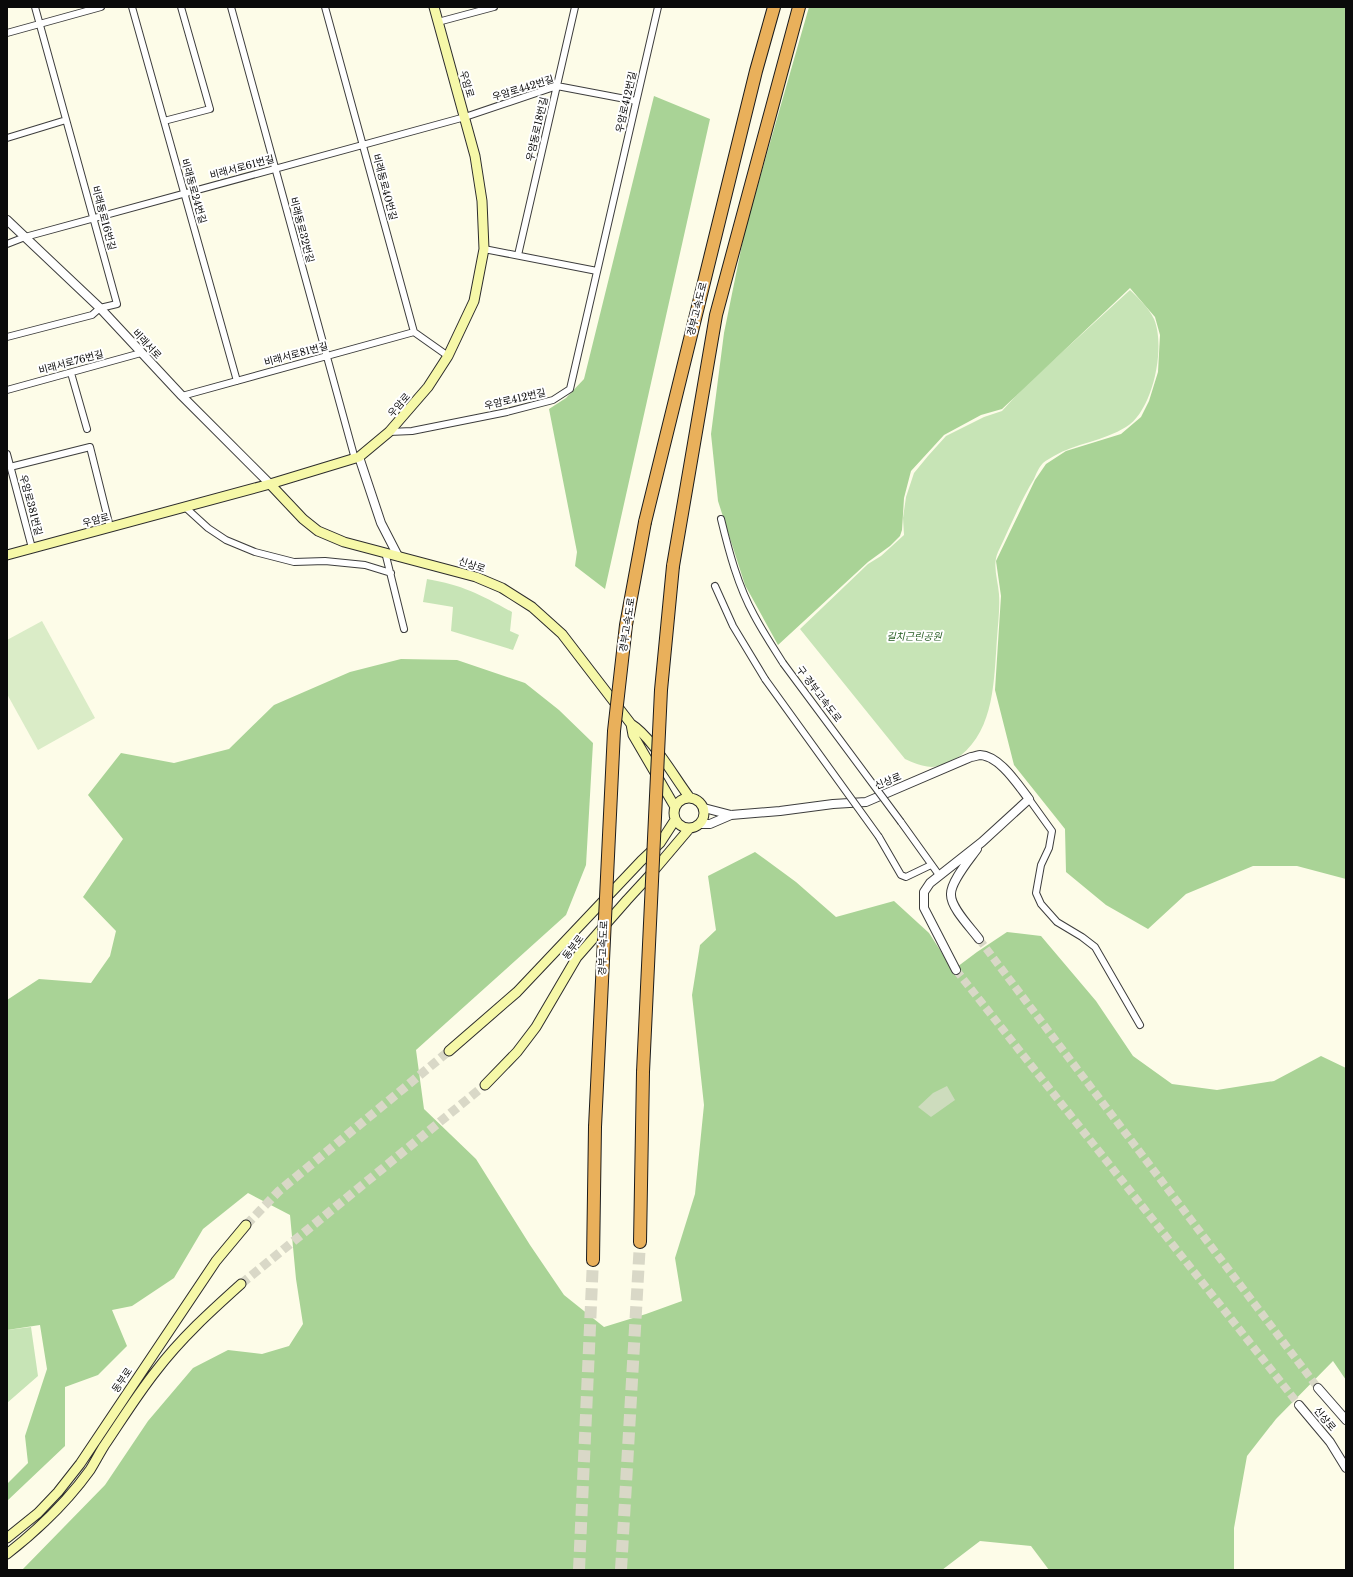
<svg xmlns="http://www.w3.org/2000/svg" width="1353" height="1577" viewBox="0 0 1353 1577" font-family="'Libre Baskerville','Noto Sans KR',serif">
  <rect width="100%" height="100%" fill="#fdfce8"/>
  <path fill="#c7e4b6" d="M1130,290C1138,298 1149,308 1154,319C1166,347 1153,411 1126,427C1104,441 1076,443 1054,456C1051,458 1046,460 1043,463C1039,467 1036,474 1034,479C1020,502 1010,527 998,552C992,565 998,580 999,594C1000,608 998,624 997,638C994,678 995,729 960,756C939,771 926,769 905,759L800,629L868,564L881,556L904,535L903,518L906,497L914,473L928,456L946,436L984,417L1002,411L1024,387Z
    M427,579C463,585 481,595 512,612L510,631L519,635L513,650L451,631L453,607L423,602Z
    M31,1327L38,1376L7,1403V1330Z"/>
  <path fill="#a9d396" d="M809,7H1346V879L1297,866H1253L1186,894L1148,929L1106,905L1066,872L1065,829L1014,765L995,690L1001,596L996,561L1035,480L1046,464L1066,451L1121,434L1141,417L1149,401L1158,372L1160,335L1155,317L1130,288L1002,409L981,415L944,435L911,471L904,498L902,530L900,536L890,546L868,562L778,645L745,585L718,501L711,434L724,333L745,230Z
    M654,96L710,119L605,589L575,566L577,552L549,409L566,398L584,379Z
    M401,659L457,660L525,683L559,710L593,743L586,865L566,915L416,1050L424,1109L476,1159L530,1245L564,1295L604,1327L646,1314L682,1301L675,1258L695,1194L704,1105L692,995L700,945L716,930L708,876L755,852L796,882L836,917L894,901L929,933L953,970L977,952L1007,932L1041,936L1096,1001L1133,1056L1172,1084L1217,1090L1274,1081L1321,1056L1346,1068V1380L1333,1361L1276,1419L1247,1456L1234,1528V1570H1049L1031,1546L980,1541L942,1570H22L105,1485L148,1421L193,1368L228,1350L262,1354L289,1346L303,1324L296,1279L290,1215L248,1193L203,1229L174,1278L132,1306L112,1310L127,1346L98,1375L65,1387V1446L7,1501V1484L28,1463L25,1436L47,1369L40,1325L7,1330V1000L39,979L91,983L110,956L116,931L83,897L123,839L88,795L121,753L174,763L229,749L274,705L350,672Z"/>
  <path fill="#cddcbd" d="M947,1086L955,1100L931,1117L918,1107L933,1093Z"/>
  <path fill="#daecc7" d="M42,621L95,718L38,750L7,694V640Z"/>
  <g fill="none" stroke-linecap="round" stroke-linejoin="round">
    <path stroke="#d9d8c7" stroke-width="8" stroke-dasharray="8 4" stroke-linecap="butt" d="M979,939L1318,1388
      M956,970L1299,1405"/>
    <path stroke="#d9d8c7" stroke-width="9" stroke-dasharray="9 4.5" stroke-linecap="butt" d="M246,1225L279,1191L449,1051
      M241,1284L485,1085"/>
    <path stroke="#d9d8c7" stroke-width="12" stroke-dasharray="12 6" stroke-linecap="butt" d="M579,1570L593,1260
      M621,1570L640,1242"/>
    <defs>
      <path id="minor" d="M132,7L237,381
        M231,7L355,459
        M325,7L414,332L448,356
        M438,22L494,7
        M7,33L101,7
        M164,121L210,109L181,7
        M7,138L66,120
        M7,244L25,237L465,117L557,86L636,101
        M484,249L597,271
        M518,255L575,7
        M7,337L92,315L100,308L117,304L35,7
        M71,373L87,429
        M7,390L141,353
        M182,396L414,332
        M389,432L412,431L507,412L553,400L570,389L658,7
        M7,454L32,548
        M10,467L90,447L110,527
        M185,507L208,528L226,540L255,552L294,562L325,561L365,565L391,573
        M721,519C729,552 738,586 754,615C763,632 773,647 783,663
        M385,552L404,629
        M715,586L733,626L765,679
        M1029,799L1052,831L1049,848L1041,865L1036,893L1041,904L1057,922L1082,937L1095,947L1140,1025
        M901,822L939,875
        M879,837L901,875L906,877L931,865"/>
      <path id="tertiary" d="M7,220L100,308L182,396L270,484
        M359,457L381,523L398,556
        M704,808L731,815L780,811L833,804L866,802L971,757C974,757 978,755 980,755C1000,756 1018,785 1029,799L982,842L930,883L924,892V908L956,970
        M701,824H710L731,815
        M977,849C970,859 950,882 951,895C951,908 971,928 979,939
        M1318,1388L1346,1420
        M1299,1405L1330,1442L1346,1468"/>
      <path id="secondary" d="M270,484L303,519L318,531L344,542L476,577L502,588L532,607L562,634L631,724C652,737 674,777 690,798
        M7,555L270,484L359,457L389,432L428,387L448,356L474,301L484,249L482,201L475,156L434,7
        M631,724L633,735L675,807
        M674 813a15 15 0 1 1 30 0a15 15 0 1 1-30 0Z
        M449,1051L517,992L641,861L660,843L675,820
        M485,1085L517,1052L536,1027L577,957L627,900L650,875L689,829
        M7,1538L38,1513L58,1492L80,1464L216,1261L246,1225
        M7,1554C39,1529 67,1502 90,1470C95,1462 99,1454 104,1446C121,1421 137,1395 156,1371C181,1338 211,1311 241,1284"/>
      <path id="motorway" d="M645,522L756,71L774,7
        M673,566L716,315L799,7
        M640,1242L643,1072
        M593,1260L595,1127"/>
    </defs>
    <use href="#minor" stroke="#3d3d3d" stroke-width="8"/>
    <use href="#tertiary" stroke="#3d3d3d" stroke-width="10"/>
    <use href="#secondary" stroke="#2c2c2c" stroke-width="11"/>
    <use href="#motorway" stroke="#1b1b1b" stroke-width="14"/>
    <use href="#minor" stroke="#fff" stroke-width="6"/>
    <use href="#tertiary" stroke="#fff" stroke-width="8"/>
    <use href="#secondary" stroke="#f6f8a8" stroke-width="9"/>
    <use href="#motorway" stroke="#e9b05b" stroke-width="12"/>
    <defs>
      <path id="minor-bridge" d="M783,663L901,822
        M765,679L879,837"/>
      <path id="motorway-bridge" d="M643,1072L661,690L673,566
        M595,1127L614,731L626,625L645,522"/>
    </defs>
    <use href="#minor-bridge" stroke="#3d3d3d" stroke-width="8" stroke-linecap="butt"/>
    <use href="#motorway-bridge" stroke="#1b1b1b" stroke-width="14" stroke-linecap="butt"/>
    <use href="#minor-bridge" stroke="#fff" stroke-width="6"/>
    <use href="#motorway-bridge" stroke="#e9b05b" stroke-width="12"/>
  </g>
  <g text-anchor="middle" dominant-baseline="central" stroke-width="4" stroke-linejoin="round" paint-order="stroke">
    <g font-size="10" fill="#0a0a0a" stroke="#fff">
      <text transform="translate(467 84) rotate(74)">우암로</text>
      <text transform="translate(523 88) rotate(-17)">우암로442번길</text>
      <text transform="translate(626 102) rotate(-77)">우암로412번길</text>
      <text transform="translate(537 129) rotate(-77)">우암동로18번길</text>
      <text transform="translate(242 167) rotate(-15)">비래서로61번길</text>
      <text transform="translate(385 187) rotate(75)">비래동로40번길</text>
      <text transform="translate(194 191) rotate(74)">비래동로24번길</text>
      <text transform="translate(104 218) rotate(75)">비래동로16번길</text>
      <text transform="translate(302 230) rotate(75)">비래동로32번길</text>
      <text transform="translate(697 309) rotate(-76)">경부고속도로</text>
      <text transform="translate(147 344) rotate(47)">비래서로</text>
      <text transform="translate(296 354) rotate(-15)">비래서로81번길</text>
      <text transform="translate(71 362) rotate(-15)">비래서로76번길</text>
      <text transform="translate(515 399) rotate(-13)">우암로412번길</text>
      <text transform="translate(399 405) rotate(-49)">우암로</text>
      <text transform="translate(31 505) rotate(75)">우암로381번길</text>
      <text transform="translate(96 520) rotate(-15)">우암로</text>
      <text transform="translate(472 565) rotate(18)">신상로</text>
      <text transform="translate(627 625) rotate(-81)">경부고속도로</text>
      <text transform="translate(819 694) rotate(53)">구 경부고속도로</text>
      <text transform="translate(888 781) rotate(-22)">신상로</text>
      <text transform="translate(573 947) rotate(-53)">동부로</text>
      <text transform="translate(603 948) rotate(-88)">경부고속도로</text>
      <text transform="translate(122 1380) rotate(-56)">동부로</text>
      <text transform="translate(1325 1419) rotate(50)">신상로</text>
    </g>
    <g font-size="10" font-style="italic" fill="#245b21" stroke="#fff">
      <text x="914" y="636">길치근린공원</text>
    </g>
  </g>
  <rect width="1353" height="1577" fill="none" stroke="#0a0a0a" stroke-width="16"/>
</svg>
